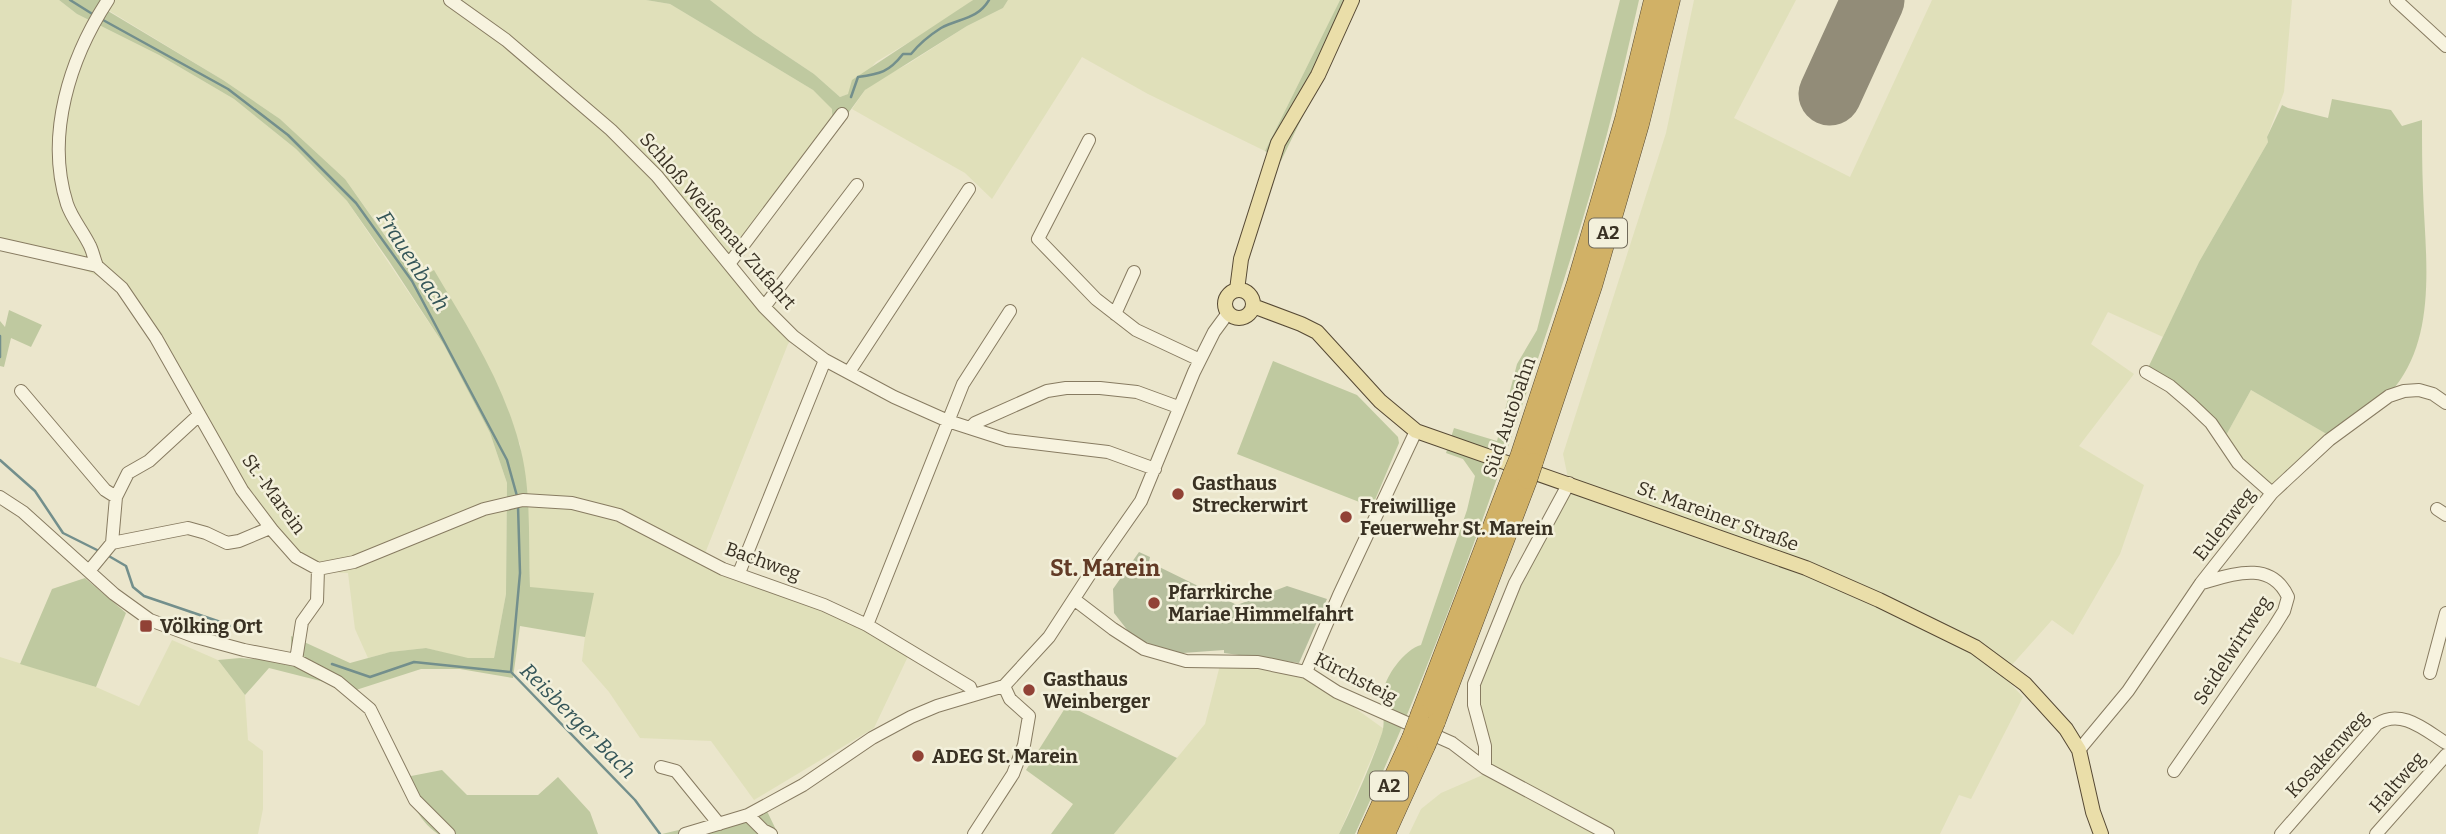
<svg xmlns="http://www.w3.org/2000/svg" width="2446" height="834" viewBox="0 0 2446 834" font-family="Bitter,serif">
  <rect width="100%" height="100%" fill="#ebe6cc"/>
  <path fill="#e0e0ba" d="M0,0H59L77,14L159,55L234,99L296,149L347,201L444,345L490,433L507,483L506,594L494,658L468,659L426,648L391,652L368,658L355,629L348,573L310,571L209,440L131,306L116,289L105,279L81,269L0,248Z
    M111,0H646L670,4L813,90L833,109V134L736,264L797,332L788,344L704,556L912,648L874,728L754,800L711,741L640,738L609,692L582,661L585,637L530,587L526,489L520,444L434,271L418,281L345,179L280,119L223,80L108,10Z
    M710,0H973L949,18L876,62L848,94L840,97L814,74L754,34Z
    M1008,0H1340L1265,151L1148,94L1082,57L992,199L965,173L852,109L865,90L878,80L908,64L967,26L1003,8Z
    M1694,0H1796L1734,118L1850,177L1932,0H2292L2284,92L2267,137L2268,142L2199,262L2163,337L2108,312L2091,344L2134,374L2079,446L2144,485L2120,554L2073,635L2052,620L2010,667L1978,649L2023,697L1971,799L1959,795L1940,834H1608L1485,768L1474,705L1482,659L1569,483L1563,454L1666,133Z
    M2251,390L2330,436L2271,490L2224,439Z
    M172,640L218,660L245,695L248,740L263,751V809L258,834H0V657L96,687L139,706Z
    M1220,665L1299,674L1330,690L1384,729L1339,834H1114L1205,724Z
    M1485,774L1594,834H1409L1421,809L1441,793Z"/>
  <path fill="#bfc9a0" d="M59,0H111L108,11L223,80L280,119L345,179L417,281L434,270C467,326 502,380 519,443C532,488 528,540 530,587L594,593L585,637L520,626L513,678L460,669H421L356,690L269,668L245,695L218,660L240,658L267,660L291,653V636L350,663L390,652L426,648L468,658H494L506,594L507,483L490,433L444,345L389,261L347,201L296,149L234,99L159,55L77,14Z
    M646,0H710L754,34L814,74L840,97L848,94L852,80L973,0H1008L1003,8L967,26L865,90L833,134L832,109L813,90L670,4Z
    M1340,0H1359L1281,161L1265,151Z
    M1620,0H1639C1629,44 1619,89 1607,134C1584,220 1556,306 1527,391C1477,541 1421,690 1355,834H1339C1355,801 1370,767 1382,733C1386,721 1381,707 1383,694C1384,677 1405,649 1421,645L1467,510L1475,476L1463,459L1446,453L1454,428L1497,441L1517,364L1537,330Z
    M2332,99L2391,110L2402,126L2422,120C2422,143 2422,167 2423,190C2425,254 2438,333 2395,387C2384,401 2346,424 2330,436L2251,390L2224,439L2146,372L2199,262L2268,142L2267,137L2282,105L2288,108L2328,118Z
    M9,310L42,325L31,347L11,338L4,367L0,366V321L5,327Z
    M1273,361L1357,395L1398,437L1399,443L1372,507L1237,454Z
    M85,578L126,613L96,687L20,664L52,589Z
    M1067,705L1177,758L1114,834H1051L1073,804L1026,770Z
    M442,770L467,795H538L558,777L590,812L598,834H438C416,818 412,802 406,777Z
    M766,809L778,834H662Z"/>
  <path fill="#b7bf9e" d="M1139,552L1150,557L1149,562L1237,605L1287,586L1327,599L1299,663L1224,653V650L1169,654L1132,636L1114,613L1113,589Z"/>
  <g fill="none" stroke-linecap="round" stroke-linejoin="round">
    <path stroke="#738f8c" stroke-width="2.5" d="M70,0L94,15
      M103,20L228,89L288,135L356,203L412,281L507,460L517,496
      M851,97L858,77C880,74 889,72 903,54H911C919,44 930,35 941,28C959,18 977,20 989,0
      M0,336V357
      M0,460L35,491L63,533L101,552
      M107,555L126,566L133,587L144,596L244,630
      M332,664L370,677L414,662L511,672L635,800L660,834
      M511,672L520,573L518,506"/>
    <path stroke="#928c78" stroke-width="63" d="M1830,94L1873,0"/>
    <defs>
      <path id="minor" d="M450,0L506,40L611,130L657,176L764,307L793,336L825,360L894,397L948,421L1007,440L1108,452L1155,469
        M2396,0L2446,46
        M1089,140L1038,239L1096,299L1136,330L1200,360
        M0,244L97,266L122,288L156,338L242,490L273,531L296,557L318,569L354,562L484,509L523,500L572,503L619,515L723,569L824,605L867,625L970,687L973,695
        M729,264L842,114
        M97,266C94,259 93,252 90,246C83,231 72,219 67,204C45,135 70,58 108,0
        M764,307L857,185
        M1115,314L1134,272
        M849,372L969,189
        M2146,372L2170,386L2191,404L2211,423L2238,463L2272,493
        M21,391L105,490L116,497L112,543
        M970,428L975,423L1047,391L1066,388H1100L1137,392L1178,407
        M0,497L23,512L114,594L150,620L196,637L244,650L296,660L338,682L370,709L415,800L449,834
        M116,497L128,473L149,461L199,415
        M2437,509L2446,515
        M89,571L112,543L188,528L206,533L227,543L239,541L270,528
        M739,573L825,360
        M1075,600L1113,629L1144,649L1186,661L1258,662L1306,672L1337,692L1452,743L1485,768L1608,834
        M867,625L963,384L1010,311
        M296,660L302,622L317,601L318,569
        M1306,672L1339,595L1416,431
        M2430,673L2446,613
        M2079,750L2128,691L2201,583L2272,493L2287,479L2329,440L2389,396L2404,391L2419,390L2433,394L2446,403
        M661,767L676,771L719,824
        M1485,768V746L1474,705V684L1515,583L1569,483
        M2174,771L2274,627L2284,611L2288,597C2271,560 2234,574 2202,583
        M748,815L763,830L771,834
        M685,834L748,815L803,785L872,738L911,717L937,706L1004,686L1049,637L1090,574L1141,501L1194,372L1214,332L1228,313
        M974,834L1013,774L1024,745L1029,716L1010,699L1004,686
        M2281,834L2377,724C2401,708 2425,730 2446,743
        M2376,834L2446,755"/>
      <path id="major" d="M1237,290L1241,259L1278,143L1318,75L1352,0
        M1225 304a14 14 0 1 1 28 0a14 14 0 1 1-28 0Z
        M1253,306L1301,324L1317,332L1380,401L1416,431L1806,568L1879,600L1975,647L2025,684L2066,729L2079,750L2093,812L2101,834"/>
      <path id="highway" d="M1519,457L1576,283L1624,119L1653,0
        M1534,462L1593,286L1640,124L1671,0
        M1420,714L1512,474
        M1436,722L1528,480
        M1367,834L1411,738
        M1386,834L1426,746"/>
    </defs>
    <use href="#minor" stroke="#877b61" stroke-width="14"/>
    <use href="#major" stroke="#564934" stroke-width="16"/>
    <use href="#highway" stroke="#564934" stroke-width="19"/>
    <use href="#minor" stroke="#f7f3df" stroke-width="12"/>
    <use href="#major" stroke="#eadea9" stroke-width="14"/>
    <use href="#highway" stroke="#d1b166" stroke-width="18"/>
    <defs>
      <path id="highway-bridge" d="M1512,474L1519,457
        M1528,480L1534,462
        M1411,738L1420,714
        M1426,746L1436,722"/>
    </defs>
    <use href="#highway-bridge" stroke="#564934" stroke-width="19" stroke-linecap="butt"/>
    <use href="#highway-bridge" stroke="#d1b166" stroke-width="18"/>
  </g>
  <g fill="#914236" stroke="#f3f0db" stroke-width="2.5">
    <circle cx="1178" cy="494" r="7"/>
    <circle cx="1346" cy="517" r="7"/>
    <circle cx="1154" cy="603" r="7"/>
    <rect x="139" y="619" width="14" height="14" rx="3.5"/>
    <circle cx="1029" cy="690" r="7"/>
    <circle cx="918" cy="756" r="7"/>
  </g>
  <g text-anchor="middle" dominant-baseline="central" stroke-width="5" stroke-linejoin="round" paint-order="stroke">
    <g fill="#f3f0db" stroke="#716a5a" stroke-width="2">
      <rect x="1589" y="218.5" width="38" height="29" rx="5"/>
      <rect x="1370" y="771.5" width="38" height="29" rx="5"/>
    </g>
    <g font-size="18" font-weight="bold" fill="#393123">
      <text x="1608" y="233">A2</text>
      <text x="1389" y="786">A2</text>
    </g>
    <g font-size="19" fill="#393123" stroke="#f3f0db">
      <text transform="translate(718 221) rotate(49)">Schloß Weißenau Zufahrt</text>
      <text transform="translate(1509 417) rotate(-71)">Süd Autobahn</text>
      <text transform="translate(274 494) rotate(54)">St.-Marein</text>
      <text transform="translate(1718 516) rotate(20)">St. Mareiner Straße</text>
      <text transform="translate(2224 524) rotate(-52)">Eulenweg</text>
      <text transform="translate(763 561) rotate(20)">Bachweg</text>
      <text transform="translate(2232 650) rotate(-57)">Seidelwirtweg</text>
      <text transform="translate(1356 678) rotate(27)">Kirchsteig</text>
      <text transform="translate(2327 754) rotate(-47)">Kosakenweg</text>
      <text transform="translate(2397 782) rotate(-49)">Haltweg</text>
    </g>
    <g font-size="19" font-weight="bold" fill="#393123" stroke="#f3f0db" text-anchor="start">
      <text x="1192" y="483">Gasthaus<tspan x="1192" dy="22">Streckerwirt</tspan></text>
      <text x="1360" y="506">Freiwillige<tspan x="1360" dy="22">Feuerwehr St. Marein</tspan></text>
      <text x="1168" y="592">Pfarrkirche<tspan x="1168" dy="22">Mariae Himmelfahrt</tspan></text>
      <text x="160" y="626">Völking Ort</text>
      <text x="1043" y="679">Gasthaus<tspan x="1043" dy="22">Weinberger</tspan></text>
      <text x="932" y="756">ADEG St. Marein</text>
    </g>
    <g font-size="21" font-style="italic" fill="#345558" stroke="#f3f0db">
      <text transform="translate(413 261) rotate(57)">Frauenbach</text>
      <text transform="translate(578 721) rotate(45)">Reisberger Bach</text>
    </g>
    <g font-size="23" font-weight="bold" fill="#623b26" stroke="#f3f0db">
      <text x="1105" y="568">St. Marein</text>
    </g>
  </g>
</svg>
